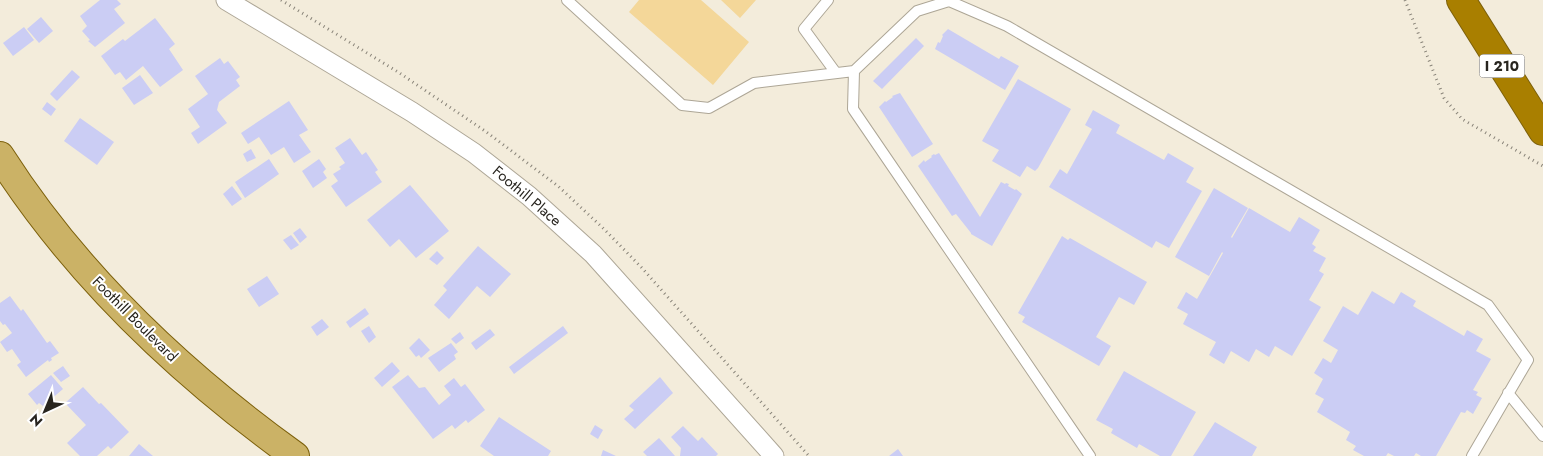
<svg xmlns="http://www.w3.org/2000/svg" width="1543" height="456" viewBox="0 0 1543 456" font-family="Jost,sans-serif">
  <rect width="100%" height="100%" fill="#f3ecdb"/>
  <path fill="#f4d799" d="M639,0H701L749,42L713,85L629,12Z
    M721,0H756L740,18Z"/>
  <path fill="#cbcdf4" d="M100,0H117L121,4L114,9L125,23L95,47L88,41L90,40L82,31L87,26L80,16Z
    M41,17L53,31L39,43L27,29Z
    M155,18L175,44L169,49L183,70L160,87L143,66L126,80L120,72L115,75L101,56L123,39L125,41Z
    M24,27L34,40L13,56L3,43Z
    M948,29L999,59L1001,56L1019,66L1005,90L935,49L938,42L940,43L943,36L942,35Z
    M916,38L924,46L882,89L873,81Z
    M220,58L224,64L228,61L240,77L236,80L240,86L219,102L217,110L227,123L198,144L191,133L200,127L188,109L208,94L195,76Z
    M72,70L80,77L57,101L50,94Z
    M140,75L153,93L134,105L122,88Z
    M1018,79L1071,109L1038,168L1035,171L1027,166L1020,177L992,161L999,150L982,141Z
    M900,93L933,144L912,157L879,107L885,101L886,102L893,97L892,96Z
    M289,101L308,130L299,135L311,152L294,163L284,147L271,155L259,137L248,144L241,133Z
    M47,102L56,109L51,116L42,109Z
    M1093,110L1120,125L1116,133L1164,160L1168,153L1194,168L1186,182L1202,191L1169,248L1156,241L1152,248L1049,187L1060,169L1067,174L1092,129L1085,125Z
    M80,118L114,142L97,165L64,141Z
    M350,138L362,155L366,152L378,170L375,172L382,182L346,207L331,186L338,181L333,174L341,169L339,167L345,163L335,148Z
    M251,149L256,158L247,162L243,154Z
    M939,153L980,217L1001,182L1005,184L1006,183L1009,184L1008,186L1015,190L1016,189L1022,194L992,246L971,234V233L956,214L952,216L918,166L924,160L925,162L932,157L931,156L934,154L935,155Z
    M269,159L279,174L245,198L235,182Z
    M319,159L326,169L323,172L327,178L313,188L302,171Z
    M410,185L449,231L416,258L399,239L390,247L367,220Z
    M232,186L242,199L232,206L223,194Z
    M1214,188L1248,208L1231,237L1232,238L1249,208L1290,232L1299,217L1320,230L1312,244L1316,247L1313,251L1326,258L1319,271L1324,274L1309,300L1321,307L1292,356L1275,346L1269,357L1256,349L1249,362L1231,351L1224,364L1209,355L1216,342L1183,324L1188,314L1177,308L1186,292L1197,299L1223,253L1222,252L1209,276L1175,257Z
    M300,228L307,237L300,243L293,233Z
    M291,235L299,245L291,250L283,240Z
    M1062,236L1068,240L1070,238L1147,282L1134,305L1119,297L1096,337L1111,346L1099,366L1022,322L1025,317L1018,313Z
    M478,246L511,274L490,297L477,286L449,319L434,305L447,290L443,286Z
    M437,251L444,258L437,265L429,259Z
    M267,276L279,294L259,307L247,289Z
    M1372,291L1394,304L1401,292L1416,301L1413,306L1464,336L1467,330L1483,339L1476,351L1491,359L1473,390L1478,392L1476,395L1482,398L1473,414L1467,410L1465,413L1461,412L1436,456H1421L1416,453L1414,456H1394L1388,453L1386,456H1364L1353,450L1356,446L1346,440L1350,432L1317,412L1324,399L1315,394L1323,379L1314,373L1323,358L1331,363L1338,350L1323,341L1343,306L1358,315Z
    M10,296L21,311L23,309L47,343L50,341L59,353L51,358L52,360L49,362L48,360L26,377L17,365L21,362L12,349L7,352L0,342L12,333L5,324L3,325L0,321V303Z
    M365,308L369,314L350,328L346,322Z
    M322,319L329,327L317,336L311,327Z
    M369,326L376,337L369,343L361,331Z
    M563,326L568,333L514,374L509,367Z
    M490,329L495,335L476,350L471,343Z
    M460,332L464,338L456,344L451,339Z
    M419,338L430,350L421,358L419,355L416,357L409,348Z
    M451,343L458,352L454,355L456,359L439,372L428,358Z
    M392,362L400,371L382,387L374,378Z
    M63,366L70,376L61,382L53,373Z
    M1124,371L1196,412L1171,456H1160L1139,444L1137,448L1111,433L1113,429L1096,420Z
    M51,375L63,389L43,406L39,403L37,405L28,394Z
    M408,375L419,388L425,387L439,405L451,395L444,386L454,378L461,387L465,384L485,410L468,423L466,420L455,429L452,425L433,439L392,387Z
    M660,377L673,393L635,429L624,419L634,410L629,406Z
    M83,387L99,404L101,403L129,432L111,449L108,446L97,456H80L67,443L86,425L65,403Z
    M499,417L551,451L548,456H494L480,446Z
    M1215,422L1257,447L1252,456H1193Z
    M595,425L603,430L598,439L590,434Z
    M683,426L698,441L702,437L718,454L716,456H680L681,448L671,437Z
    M659,438L675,456H647L643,452Z
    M139,444L153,456H129Z
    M898,449L903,456H889Z
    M603,450L616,456H601Z"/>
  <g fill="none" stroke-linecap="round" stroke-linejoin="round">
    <defs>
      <path id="lane" d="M567,0L682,105L709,108L754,83L854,71
        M828,0L804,29L836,73
        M1508,393L1543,436
        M1090,456L853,109L854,71L917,11L949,1L1007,26L1488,305L1528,360L1472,456"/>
      <path id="street" d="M226,0L412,112L474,153L529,196L593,254L774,456"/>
      <path id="primary" d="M0,156C76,275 181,374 295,456"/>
      <path id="highway" d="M1461,0L1543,131"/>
    </defs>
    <use href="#lane" stroke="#ada696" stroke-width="12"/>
    <use href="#street" stroke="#ada696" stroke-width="21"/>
    <use href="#primary" stroke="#7c600b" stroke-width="30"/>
    <use href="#highway" stroke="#7c600b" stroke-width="30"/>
    <path stroke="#888378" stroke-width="3" stroke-dasharray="1 4" stroke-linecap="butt" d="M281,0L398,72L485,131L558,186L604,229L642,268L809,456
      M1405,0L1444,98L1462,119L1543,166"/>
    <use href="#lane" stroke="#fff" stroke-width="10"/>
    <use href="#street" stroke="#fff" stroke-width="19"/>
    <use href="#primary" stroke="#cbb266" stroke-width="28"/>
    <use href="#highway" stroke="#a97f00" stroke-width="28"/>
  </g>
  <g text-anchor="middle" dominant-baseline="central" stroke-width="4" stroke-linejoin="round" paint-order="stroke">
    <rect fill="#fff" stroke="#686662" stroke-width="1" x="1479.5" y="54.5" width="45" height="23" rx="4"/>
    <g font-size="14" font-weight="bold" fill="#28251f">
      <text x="1502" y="66">I 210</text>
    </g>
    <g font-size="15" fill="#28251f" stroke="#fff">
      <text transform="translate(527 196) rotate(40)">Foothill Place</text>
      <text transform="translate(135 319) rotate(45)">Foothill Boulevard</text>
    </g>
  </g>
  <g transform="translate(45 411) rotate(224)" stroke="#ffffff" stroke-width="4" paint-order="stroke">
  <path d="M0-4L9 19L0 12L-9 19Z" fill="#28251f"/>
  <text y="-8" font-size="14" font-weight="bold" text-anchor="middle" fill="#28251f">N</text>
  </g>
</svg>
